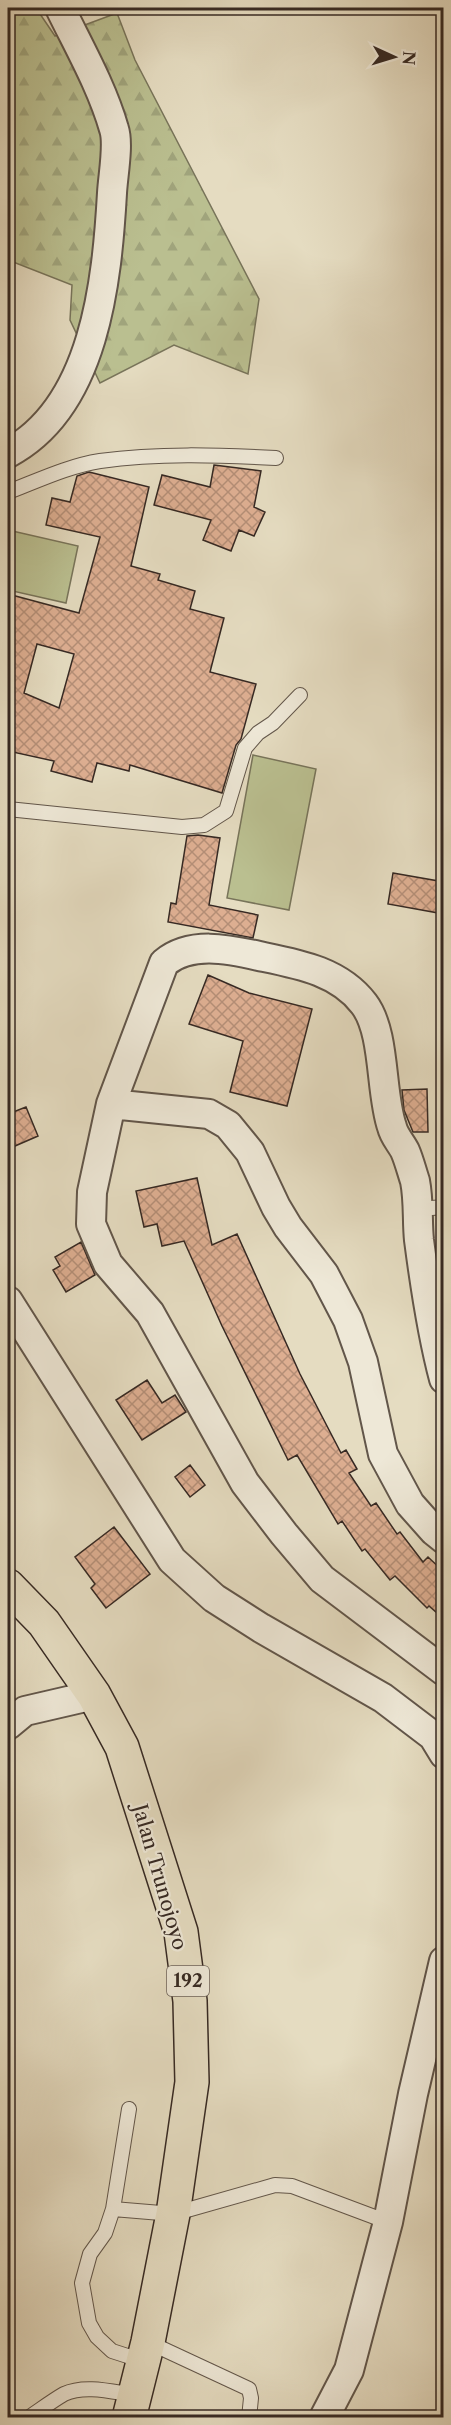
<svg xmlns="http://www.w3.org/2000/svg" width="451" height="2425" viewBox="0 0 451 2425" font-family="'Libre Caslon Text',serif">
  <defs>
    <pattern id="forest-firs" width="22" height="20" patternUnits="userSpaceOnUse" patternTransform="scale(1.5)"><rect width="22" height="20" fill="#babf90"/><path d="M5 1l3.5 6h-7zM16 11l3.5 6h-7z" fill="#a0a47c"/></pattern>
    <pattern id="building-cross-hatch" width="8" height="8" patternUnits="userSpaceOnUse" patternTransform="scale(1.5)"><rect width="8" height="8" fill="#ddae91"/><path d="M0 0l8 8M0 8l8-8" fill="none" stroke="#b48e76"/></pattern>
  </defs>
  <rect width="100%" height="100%" fill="#e5dcc1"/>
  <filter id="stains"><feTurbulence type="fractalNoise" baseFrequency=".00333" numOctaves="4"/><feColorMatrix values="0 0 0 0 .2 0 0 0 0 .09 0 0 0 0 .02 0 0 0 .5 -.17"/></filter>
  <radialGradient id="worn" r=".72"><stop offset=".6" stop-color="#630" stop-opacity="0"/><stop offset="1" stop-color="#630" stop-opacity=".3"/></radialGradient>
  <path fill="url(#forest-firs)" stroke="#78745a" stroke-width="1.5" d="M8,8H36L55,36L117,13L135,60L259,299L248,374L174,345L100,383L70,320L72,285L8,260Z"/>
  <path fill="#babf90" stroke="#78745a" stroke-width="1.5" d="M8,530L78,546L66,603L8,590Z
    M253,755L316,769L289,910L227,898Z"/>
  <path fill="url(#building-cross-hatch)" stroke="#362923" stroke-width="1.5" fill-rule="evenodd" d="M214,465L261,471L254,507L265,512L254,536L239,530L231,551L203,540L211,520L154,505L162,475L210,487Z
    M89,472L149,487L131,566L160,574L158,580L195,591L190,609L224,618L210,672L256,684L241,739L236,745L222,793L130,765L129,771L97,763L92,782L51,771L54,761L8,751V594L79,613L100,537L46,525L52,498L70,502L77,476ZM37,644L74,654L59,708L24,693Z
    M198,835L220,838L209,905L258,915L253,938L168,922L171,903L176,904L187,836Z
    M393,873L444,882V914L388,904Z
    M208,975L249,993L312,1009L287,1106L230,1092L243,1041L189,1024Z
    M427,1089L428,1132H413L404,1110L402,1090Z
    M26,1107L38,1136L8,1149V1114Z
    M197,1178L212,1245L237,1234L300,1374L341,1453L346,1450L357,1469L349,1473L371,1506L376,1503L397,1534L400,1532L423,1562L428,1557L444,1572V1619L429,1606L427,1608L395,1576L390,1580L365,1549L362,1551L342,1521L338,1524L297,1455L288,1460L222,1326L184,1241L162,1246L157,1224L144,1227L136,1191Z
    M81,1242L95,1275L66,1292L53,1270L60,1266L55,1257Z
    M147,1380L162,1403L175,1395L186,1412L142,1440L116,1400Z
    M190,1465L205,1485L190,1497L175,1477Z
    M114,1527L150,1574L106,1608L91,1588L95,1584L75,1557Z"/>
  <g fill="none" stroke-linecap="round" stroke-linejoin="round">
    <defs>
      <path id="service" d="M8,492C37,481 68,466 100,461C158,453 217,455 276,458
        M8,809L182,827L204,825L226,811L245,748L258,733L273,723L300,695
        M419,1209L444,1207
        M129,2109L113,2209L105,2233L90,2254L82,2283L89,2323L97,2337L112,2351L143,2361
        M113,2209L173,2214L275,2185L292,2186L388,2222
        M148,2342L249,2389L251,2398L249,2418
        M28,2418C40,2410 52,2401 64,2394C85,2384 113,2392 135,2395"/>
      <path id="minor" d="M8,453C95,407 107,281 112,193C113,175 119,144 114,129C102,87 79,47 60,8
        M111,1104L209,1114L228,1125L250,1152L276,1207L288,1227L324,1274L348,1320L363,1362L383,1454L410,1504L434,1531L444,1539
        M8,1301L172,1560L214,1598L261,1628L383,1698L433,1736L444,1754
        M444,1379C432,1334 425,1286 419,1240C417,1221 419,1201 415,1181C412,1172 409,1160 405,1151C401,1143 394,1136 392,1127C380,1093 386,1033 364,1004C339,971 298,964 259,956C228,949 190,941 164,963L111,1104L92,1192L91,1224L108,1264L150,1313L245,1483L284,1534L322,1579L444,1671
        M8,1725L25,1711L94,1695
        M324,2418L349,2370L388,2222L413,2094L444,1961"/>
      <path id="primary" d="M8,1586L44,1623L94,1695L122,1747L181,1932L190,2001L192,2082L173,2214L148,2342L129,2418"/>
    </defs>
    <use href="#service" stroke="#62564a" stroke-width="16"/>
    <use href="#minor" stroke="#62564a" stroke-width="32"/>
    <use href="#primary" stroke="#362923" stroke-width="36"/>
    <use href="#service" stroke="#eee8d7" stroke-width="14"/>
    <use href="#minor" stroke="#eee8d7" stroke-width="28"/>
    <use href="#primary" stroke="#e5dcc1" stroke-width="33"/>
  </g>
  <g text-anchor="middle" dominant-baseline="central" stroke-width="4.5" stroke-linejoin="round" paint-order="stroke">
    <rect fill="#eee8d7" stroke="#6d6259" stroke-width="1.5" x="167" y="1966" width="42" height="30" rx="4.5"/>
    <g font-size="18" font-weight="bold" fill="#362923">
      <text x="188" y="1981">192</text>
    </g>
    <g font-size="20" fill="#362923" stroke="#eee8d7">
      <text transform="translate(160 1877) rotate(74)">Jalan Trunojoyo</text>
    </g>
  </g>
  <rect width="451" height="2425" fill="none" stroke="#e5dcc1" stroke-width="30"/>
  <rect x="9" y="9" width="433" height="2407" fill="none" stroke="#362923" stroke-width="3"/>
  <rect x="15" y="15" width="421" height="2395" fill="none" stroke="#362923" stroke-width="1.5"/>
  <g transform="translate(394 57) rotate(94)" stroke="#eee8d7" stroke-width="4.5" paint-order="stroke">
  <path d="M0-4.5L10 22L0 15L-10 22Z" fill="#362923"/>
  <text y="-9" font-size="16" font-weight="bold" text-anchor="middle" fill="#362923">N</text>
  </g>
  <rect width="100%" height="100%" filter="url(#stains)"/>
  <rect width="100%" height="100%" fill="url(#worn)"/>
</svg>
